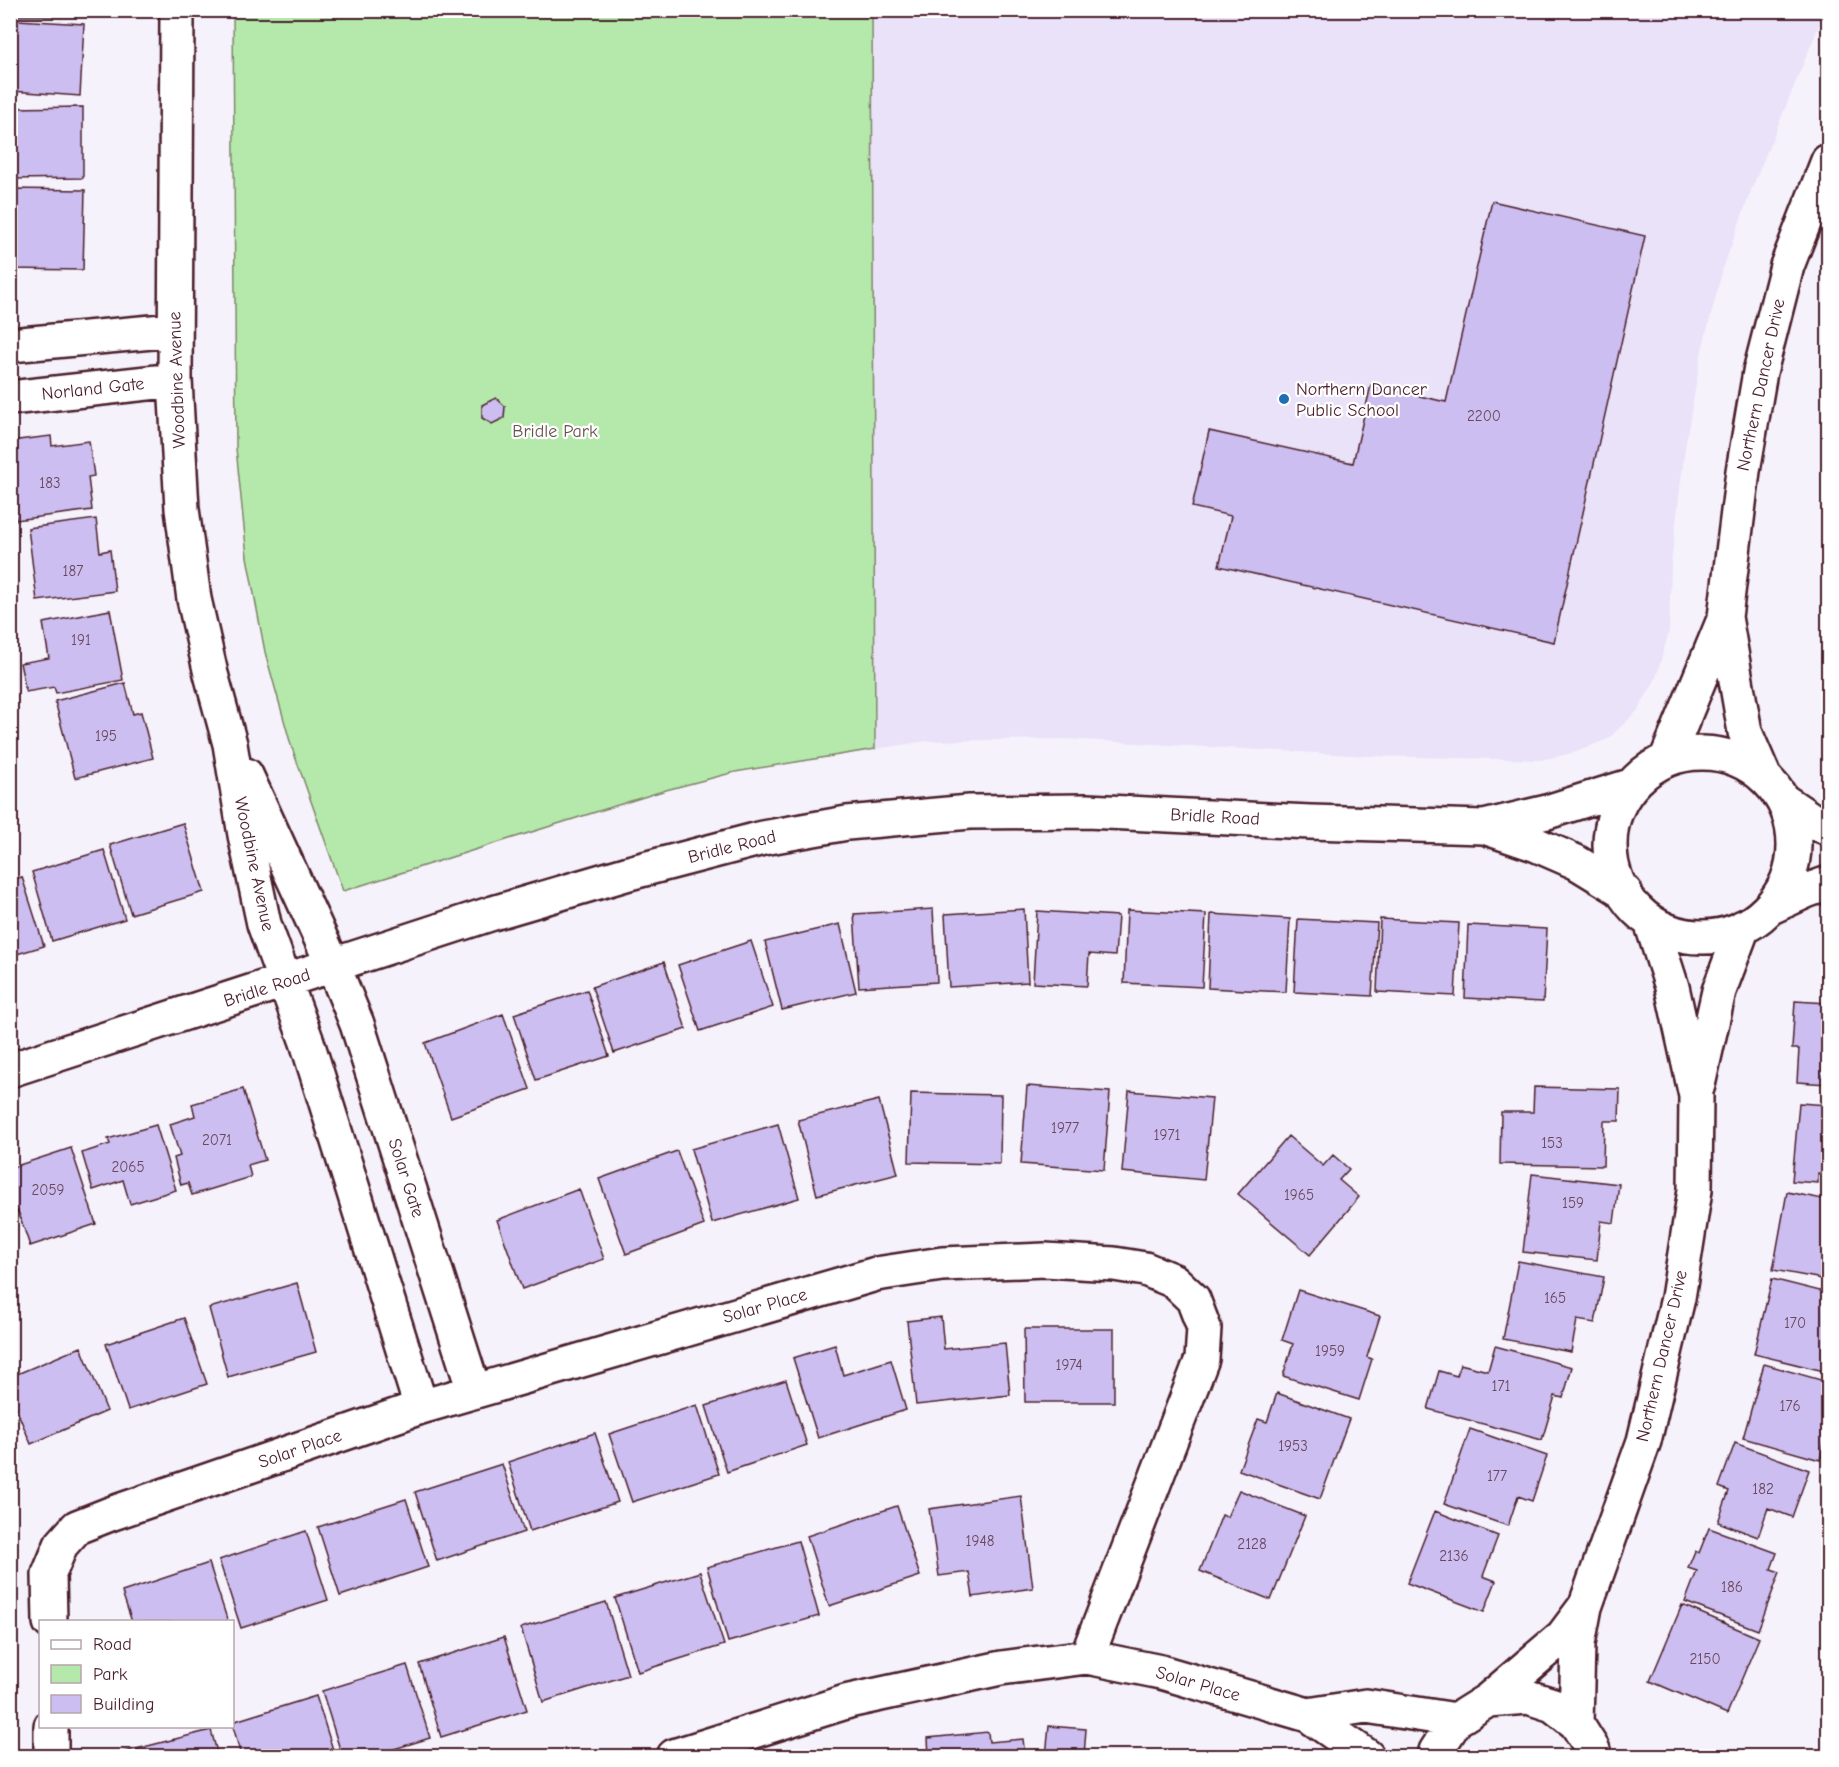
<svg xmlns="http://www.w3.org/2000/svg" width="1839" height="1767" viewBox="0 0 1839 1767" font-family="'Comic Neue',sans-serif">
  <rect width="100%" height="100%" fill="#f5f2fc"/>
  <filter id="ink" filterUnits="userSpaceOnUse"><feTurbulence type="fractalNoise" baseFrequency=".0167" numOctaves="2"/><feDisplacementMap in="SourceGraphic" scale="12" xChannelSelector="R" yChannelSelector="G"/><feConvolveMatrix kernelMatrix="1 2 1 2 8 2 1 2 1" color-interpolation-filters="sRGB"/></filter>
  <g filter="url(#ink)">
    <path fill="#e9e2f8" d="M872,11H1825L1752,188L1723,268L1702,350L1685,447L1671,564L1669,631L1656,678L1638,710L1608,739L1573,753L1540,760L1369,756L1066,739L927,741L875,749Z"/>
    <path fill="#b5e9ab" stroke="#80846b" stroke-width="1.5" d="M233,11H872L875,749L735,772L666,790L343,891L291,745L265,652L247,557L236,448Z"/>
    <path fill="#ccbef0" stroke="#4a1f2b" stroke-width="1.5" d="M14,10H86V16H14Z
      M17,20L84,24L80,96L12,91Z
      M83,107V178L12,179L11,108Z
      M10,189L85,190L83,270L10,269Z
      M1492,201L1645,236L1554,642L1219,566L1231,516L1192,507L1209,431L1353,463L1371,385L1446,402Z
      M496,398L505,406L504,418L492,424L482,418V405Z
      M51,436L52,446L89,441L94,476L88,477L92,510L16,520L10,490V441Z
      M96,519L100,552L110,550L115,591L37,601L28,528Z
      M1828,548V578H1826Z
      M110,610L123,680L56,693L54,687L26,692L20,663L49,658L43,623Z
      M125,683L133,714L141,712L153,758L75,778L55,701Z
      M183,823L204,892L131,914L110,845Z
      M104,850L125,919L52,941L32,872Z
      M22,877L44,946L10,956V880Z
      M933,909L937,982L859,987L854,914Z
      M1024,909L1028,982L949,987L945,914Z
      M1127,910L1206,914L1202,987L1124,983Z
      M1037,911L1118,916L1115,956L1089,954L1087,986L1033,983Z
      M1211,914L1290,919L1286,992L1208,988Z
      M1298,919L1377,923L1372,996L1294,992Z
      M1380,919L1459,923L1455,996L1377,992Z
      M840,924L856,992L782,1010L765,942Z
      M1468,925L1547,929L1543,1002L1465,998Z
      M751,941L773,1007L700,1031L678,965Z
      M664,962L686,1029L614,1053L592,987Z
      M587,990L609,1056L536,1080L514,1014Z
      M1795,1001L1828,1003V1084L1797,1082L1799,1049H1792Z
      M503,1014L530,1089L451,1117L425,1043Z
      M1027,1086L1110,1092L1104,1170L1021,1164Z
      M1534,1087L1620,1089L1619,1121H1604L1603,1166L1500,1164L1501,1112H1533Z
      M243,1089L265,1160L248,1165L251,1177L192,1195L188,1183L181,1185L174,1158L180,1156L170,1124L195,1116L192,1104Z
      M1129,1091L1212,1098L1204,1180L1122,1172Z
      M911,1093L1001,1095L1000,1164L909,1162Z
      M879,1100L898,1174L817,1195L798,1120Z
      M1799,1103L1828,1105V1174L1818,1173V1183L1792,1181Z
      M778,1124L799,1198L712,1223L691,1149Z
      M156,1125L176,1190L130,1204L123,1180L93,1190L82,1153L110,1144L108,1139Z
      M1288,1136L1323,1166L1333,1155L1349,1169L1339,1180L1359,1197L1310,1255L1238,1194Z
      M71,1148L96,1224L30,1246L18,1211L10,1214V1168Z
      M677,1151L704,1225L626,1254L599,1179Z
      M1532,1174L1619,1184L1614,1223L1601,1221L1597,1260L1523,1252Z
      M579,1189L604,1259L522,1289L497,1220Z
      M1787,1192L1828,1200V1280L1773,1270Z
      M10,1234L15,1250L10,1251Z
      M1518,1261L1604,1277L1595,1323L1577,1320L1571,1352L1503,1339Z
      M1772,1279L1828,1293V1372L1754,1354Z
      M297,1283L316,1352L228,1377L209,1308Z
      M1298,1290L1380,1316L1367,1357L1372,1359L1359,1400L1283,1376L1293,1344L1282,1340Z
      M941,1317L944,1349L1005,1343L1010,1395L916,1405L907,1321Z
      M184,1318L207,1384L128,1410L106,1344Z
      M1024,1329H1114V1402H1025Z
      M835,1345L843,1375L891,1360L906,1410L818,1438L793,1358Z
      M1495,1346L1572,1367L1563,1398L1555,1396L1542,1440L1428,1409L1439,1371L1457,1376L1460,1364L1488,1371Z
      M81,1347L107,1411L31,1444L10,1394V1377Z
      M1764,1364L1828,1382V1430L1820,1460L1743,1438Z
      M786,1380L807,1445L727,1472L706,1406Z
      M1277,1393L1349,1419L1320,1499L1239,1470L1258,1419L1267,1422Z
      M697,1405L719,1474L632,1502L609,1434Z
      M1470,1429L1547,1456L1532,1501L1518,1496L1508,1526L1444,1504Z
      M595,1433L618,1502L530,1531L508,1462Z
      M1735,1443L1809,1470L1792,1517L1768,1508L1758,1537L1718,1522L1729,1491L1719,1487Z
      M502,1464L524,1532L437,1561L415,1492Z
      M1239,1490L1305,1516L1271,1600L1200,1571L1222,1515L1227,1517Z
      M1021,1496L1033,1588L973,1597L969,1572L939,1576L929,1509Z
      M406,1499L428,1567L340,1596L318,1527Z
      M897,1506L920,1576L829,1606L807,1536Z
      M1435,1511L1498,1536L1483,1576L1496,1581L1484,1612L1407,1583Z
      M1709,1528L1777,1553L1771,1569L1780,1572L1758,1630L1685,1602L1697,1571L1688,1568L1695,1551L1699,1553Z
      M306,1531L328,1600L241,1628L219,1560Z
      M798,1541L819,1616L728,1642L707,1567Z
      M209,1563L228,1622H132L122,1592Z
      M700,1572L724,1645L638,1672L615,1598Z
      M606,1602L628,1675L543,1702L521,1628Z
      M1682,1605L1759,1638L1727,1714L1650,1681Z
      M504,1637L527,1710L441,1737L419,1664Z
      M407,1665L430,1738L371,1756H342L322,1691Z
      M316,1696L335,1756H241L232,1722Z
      M1049,1726L1086,1729L1084,1756H1046Z
      M211,1730L218,1756H126L124,1752Z
      M988,1732L989,1742L1023,1739L1025,1756H929L928,1738Z"/>
    <g fill="none" stroke-linecap="round" stroke-linejoin="round">
      <defs>
        <path id="street" d="M177,10L175,380L182,509L194,599L211,674L230,744L245,835L264,924L307,1042L421,1407
          M10,345L174,330
          M10,398L175,380
          M1725,617L1745,732L1764,776
          M1610 845a92 92 0 1 1 184 0a92 92 0 1 1-184 0Z
          M1667,758L1725,617L1743,471L1760,372L1787,266L1828,161
          M246,775L333,965L357,1024L474,1391
          M1784,801L1818,824L1828,828
          M1484,827L1537,845L1576,862L1625,892
          M1769,908L1806,891L1828,883
          M10,1070L493,913L629,873L763,838L847,823L970,812L1087,811L1310,822L1484,827L1547,812L1630,786
          M1698,1085L1719,991L1743,927
          M50,1622L49,1574L61,1545L77,1527L110,1514L421,1407L876,1274L942,1264L1045,1260L1114,1264L1145,1269L1174,1281L1193,1299L1204,1328L1202,1359L1087,1657L1161,1672L1308,1715L1367,1756
          M1488,1700L1563,1636L1584,1608
          M1308,1715L1366,1706L1456,1720
          M1576,1723L1578,1644L1585,1607L1644,1441L1678,1298L1695,1190L1696,1096L1672,987L1652,925
          M51,1726V1756
          M674,1756L849,1701L1001,1668L1087,1657
          M1435,1756L1436,1751L1456,1720L1488,1700L1528,1697L1553,1705L1576,1723L1593,1750L1594,1756"/>
      </defs>
      <use href="#street" stroke="#4a1f2b" stroke-width="38"/>
      <use href="#street" stroke="#fff" stroke-width="33"/>
    </g>
  </g>
  <circle fill="#1f6fb2" stroke="#fff" stroke-width="2" cx="1284" cy="399" r="6"/>
  <g text-anchor="middle" dominant-baseline="central" stroke-width="4.5" stroke-linejoin="round" paint-order="stroke">
    <g font-size="15" fill="#6a475c">
      <text x="1484" y="416">2200</text>
      <text x="50" y="483">183</text>
      <text x="73" y="571">187</text>
      <text x="81" y="640">191</text>
      <text x="106" y="736">195</text>
      <text x="1065" y="1128">1977</text>
      <text x="1167" y="1135">1971</text>
      <text x="217" y="1140">2071</text>
      <text x="1552" y="1143">153</text>
      <text x="128" y="1167">2065</text>
      <text x="48" y="1190">2059</text>
      <text x="1299" y="1195">1965</text>
      <text x="1573" y="1203">159</text>
      <text x="1555" y="1298">165</text>
      <text x="1795" y="1323">170</text>
      <text x="1330" y="1351">1959</text>
      <text x="1069" y="1365">1974</text>
      <text x="1501" y="1386">171</text>
      <text x="1790" y="1406">176</text>
      <text x="1293" y="1446">1953</text>
      <text x="1497" y="1476">177</text>
      <text x="1763" y="1489">182</text>
      <text x="980" y="1541">1948</text>
      <text x="1252" y="1544">2128</text>
      <text x="1454" y="1556">2136</text>
      <text x="1732" y="1587">186</text>
      <text x="1705" y="1659">2150</text>
    </g>
    <g font-size="18" fill="#4a1f2b" stroke="#fff">
      <text transform="translate(177 380) rotate(-92)">Woodbine Avenue</text>
      <text transform="translate(1761 385) rotate(-78)">Northern Dancer Drive</text>
      <text transform="translate(93 389) rotate(-6)">Norland Gate</text>
      <text transform="translate(1215 817) rotate(3)">Bridle Road</text>
      <text transform="translate(732 847) rotate(-14)">Bridle Road</text>
      <text transform="translate(254 864) rotate(78)">Woodbine Avenue</text>
      <text transform="translate(267 988) rotate(-18)">Bridle Road</text>
      <text transform="translate(406 1178) rotate(72)">Solar Gate</text>
      <text transform="translate(765 1306) rotate(-16)">Solar Place</text>
      <text transform="translate(1662 1356) rotate(-77)">Northern Dancer Drive</text>
      <text transform="translate(300 1449) rotate(-19)">Solar Place</text>
      <text transform="translate(1198 1684) rotate(16)">Solar Place</text>
    </g>
    <g font-size="18" fill="#4a1f2b" stroke="#fff" text-anchor="start">
      <text x="1296" y="389">Northern Dancer<tspan x="1296" dy="21">Public School</tspan></text>
    </g>
    <g font-size="18" fill="#65524b" stroke="#fff">
      <text x="555" y="431">Bridle Park</text>
    </g>
  </g>
  <rect width="1839" height="1767" fill="none" stroke="#fff" stroke-width="36"/>
  <rect x="18" y="18" width="1803" height="1731" fill="none" stroke="#4a1f2b" stroke-width="2" filter="url(#ink)"/>
  <rect x="39" y="1620" width="195" height="108" fill="#ffffff" stroke="#b7a5aa" stroke-width="1.5"/>
  <rect x="51" y="1640" width="30" height="9" fill="#ffffff" stroke="#b7a5aa" stroke-width="1.5"/>
  <text x="93" y="1650" font-size="18" fill="#4a1f2b">Road</text>
  <rect x="51" y="1665" width="30" height="18" fill="#b5e9ab" stroke="#b7a5aa" stroke-width="1.5"/>
  <text x="93" y="1680" font-size="18" fill="#4a1f2b">Park</text>
  <rect x="51" y="1695" width="30" height="18" fill="#ccbef0" stroke="#b7a5aa" stroke-width="1.5"/>
  <text x="93" y="1710" font-size="18" fill="#4a1f2b">Building</text>
</svg>
